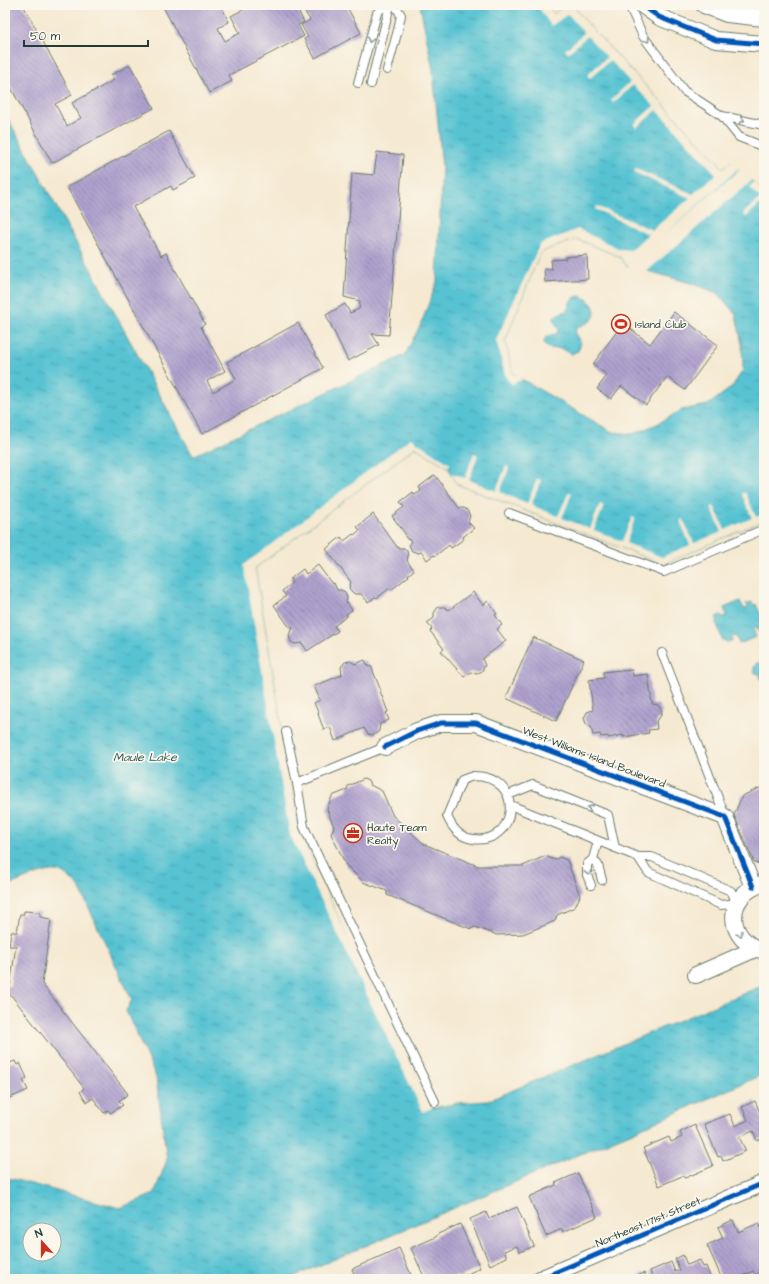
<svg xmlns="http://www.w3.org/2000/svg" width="769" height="1284" viewBox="0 0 769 1284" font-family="'Architects Daughter',sans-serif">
  <defs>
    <pattern id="water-ripples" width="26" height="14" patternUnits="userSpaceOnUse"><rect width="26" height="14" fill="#57c2d2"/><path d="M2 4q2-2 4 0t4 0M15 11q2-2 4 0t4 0" fill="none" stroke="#479fab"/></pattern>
    <pattern id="building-back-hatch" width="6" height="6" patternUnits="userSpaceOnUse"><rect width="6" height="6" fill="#aea1ce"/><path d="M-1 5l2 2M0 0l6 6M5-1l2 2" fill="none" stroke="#8d84a8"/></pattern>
  </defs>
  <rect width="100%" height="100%" fill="#fbf7ec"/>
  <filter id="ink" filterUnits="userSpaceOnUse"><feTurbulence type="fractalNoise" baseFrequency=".025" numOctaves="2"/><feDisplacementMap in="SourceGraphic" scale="8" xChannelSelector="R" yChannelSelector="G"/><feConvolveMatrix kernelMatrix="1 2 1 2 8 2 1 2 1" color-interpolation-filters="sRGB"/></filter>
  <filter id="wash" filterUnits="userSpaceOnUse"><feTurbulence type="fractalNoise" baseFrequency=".012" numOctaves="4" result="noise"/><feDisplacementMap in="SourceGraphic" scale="16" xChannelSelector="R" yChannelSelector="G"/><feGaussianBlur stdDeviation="0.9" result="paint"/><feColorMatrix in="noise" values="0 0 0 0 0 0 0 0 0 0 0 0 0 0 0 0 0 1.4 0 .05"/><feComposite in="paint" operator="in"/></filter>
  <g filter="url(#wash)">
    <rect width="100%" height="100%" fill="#f5e9d1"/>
    <path fill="url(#water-ripples)" stroke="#3b8083" fill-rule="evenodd" d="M420,5H548L554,14L565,5H572L595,32L723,168L731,162L764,192V520L663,564L457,484L448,467L415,447L255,568L299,829L332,904L379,1004L432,1108L459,1103L487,1101L764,985V1074L637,1130L288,1279H5V1177L120,1208L154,1194L167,1160L156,1077L126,1011L132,1000L79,887C73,881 66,872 56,871C46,869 15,883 5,887V113L193,456L405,355L421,324L437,282L442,167L433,70ZM577,239L619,256L626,265L687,282L718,293L736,315L742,344L743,370L732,387L708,405L682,410L657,424L633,434L612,432L513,374L505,341L539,255L546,250ZM30,1230H54V1254H30Z
      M580,296C590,298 601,312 591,321C586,324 581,325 576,329L575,333L581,343L578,351L571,354C568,352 565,350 562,349C554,347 549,352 544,343C545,335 549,335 556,334L559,330L554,320V317L558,314L567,311C570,303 570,297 580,296Z
      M740,601L744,609L748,608L746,604L752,602L753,605L756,604L764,622L762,624L764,629L758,631L757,627L753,629L756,637L739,644L736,636L731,638L733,641L727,643L726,640L723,641L716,622L718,621L716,617L721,615L723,618L727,616L724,608Z
      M757,663H761L764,666V671L763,673L764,675V683L760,677V674L755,673L754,669V666Z"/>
    <path fill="#f5e9d1" d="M537,5H548L554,14L565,5H572L595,32L723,168L733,161L740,167L663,236L741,168L753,179L646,272L628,267L629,266L626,265L619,256L577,239L546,250L539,255L505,341L513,374L523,379L512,384L506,378L496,340L540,244L578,229L620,249L631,250L648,234L595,209L596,206L652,230L690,198L634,172L636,169L693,194L716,174L657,110L636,128L634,124L654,106L633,85L613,103L611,100L630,82L610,60L590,78L587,75L607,57L587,36L568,53L565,50L584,33L568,14L551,26Z
      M754,182L764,192V202L763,201L746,217L743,214L760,198L749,187Z
      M411,438L450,464L448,467L415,447L255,568L299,829L332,904L432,1108L423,1112L290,835L244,565Z
      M474,453L478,455L469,480L496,491L506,466L509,468L500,492L527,504L537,479L541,480L531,505L558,516L569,492L572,493L562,518L590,529L600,504L604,506L594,530L622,541L632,517L635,518L626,543L662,557L690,545L680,521L683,519L694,543L722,532L711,508L714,506L725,530L752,518L742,494L745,492L756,517L764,514V520L663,564L457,484L451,473L465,478Z"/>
    <g id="blocks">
      <path fill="url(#building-back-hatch)" d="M5,5H23L72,95L55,104L67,126L81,118L72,103L114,80L111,75L130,65L154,108L52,163L5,77Z
        M162,5H221L229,22L218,28L225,41L240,33L231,16L252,5H287L290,10L296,7L304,22L298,25L304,36L229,75L232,81L209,93Z
        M310,5H346L361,33L315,58L304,39L308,37L301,25L310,20L305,12L312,8Z
        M169,131L195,178L173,190L171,186L133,207L161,256L166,253L205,324L201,327L225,371L207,381L213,392L236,379L227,362L298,323L323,368L202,434L67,187Z
        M377,152L403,155L389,335L372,334L379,345L348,361L326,315L345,304L350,313L359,309L360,301L344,297L352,173L374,175Z
        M587,255L588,279L545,282L544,269H552L551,260L566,259V257Z
        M674,312L718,345L685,390L667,377L646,405L621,386L611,399L597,389L607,375L593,364L623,323L650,344Z
        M435,475L459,508H464L467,510L470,516L468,522L474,528L463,537L464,539L451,548L449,545L435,556L434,555L427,560L422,552L418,553L412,551L409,545L411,541L409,539L408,540L405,536L406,535L392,516L404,507L400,502L413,492L415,495L421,491L419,487Z
        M373,514L398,548H404L407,551L408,556L407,561L414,570L408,575L409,576L391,590L390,588L377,598L375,597L368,602L361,594H355L352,592L349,588L351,582L326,549L341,537L344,541L353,534L354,535L360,530L357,527Z
        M318,565L332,584L334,583L337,590H341L345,592L347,598L346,602L352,610L346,614L347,616L334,626L338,631L307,651L302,643L295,644L291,642L289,636L290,632L293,629L292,627L290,628L274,605L286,596L282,591L292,583L290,579L303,569L306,574Z
        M473,592L483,605L488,601L497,614L495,615L502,625L497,629L506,641L482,659L485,665L482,671L477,674L471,672L464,677L441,651L444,649L430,631L432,629L427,623L434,618V613L438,607H444L449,610Z
        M533,637L584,660L556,721L506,698Z
        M365,660L368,667L371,666L381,691H380L388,712L386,713L389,720L380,724L379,731L374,735L368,734L364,728L335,741L330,727L324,730L318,714H319L314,703L320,700L314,686L342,675L341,667L345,662L350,661L355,664Z
        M620,670V671L632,670L633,676L648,674L652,704L658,705L662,711L660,717L656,721L657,729L648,730L649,733L623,737V735L608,738V736L601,737L600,734L593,735L591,727L586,724L584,718L587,712L593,710L589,680L604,678L603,672Z
        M364,779L368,781L370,785L382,791L393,816L424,844L478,866H523L545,856L555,860L559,857L567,860L580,896L575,907L557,915L555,921L523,934L497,935L475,927L471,929L387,895V891L363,882L346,865L331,834L334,827L327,809L332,796L347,790L348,786Z
        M764,786V866L754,862L734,815L742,796Z
        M24,911L40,912V917L51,919L42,984L128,1094L119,1101L123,1105L110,1113L108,1110L104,1113L93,1098L87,1102L80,1092L84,1088L11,995L5,994V986H10L16,946H9L11,932H17L20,914H24Z
        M15,1061L17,1065L20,1063L27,1078L23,1080L28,1090L5,1100V1065Z
        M755,1101L764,1122V1137L757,1141L753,1131L739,1137L746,1151L723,1161L721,1156L718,1157L704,1124L730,1114L735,1126L748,1120L742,1107Z
        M695,1125L713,1166L685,1178L682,1176L659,1186L643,1148L669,1137L671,1142L682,1137L680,1132Z
        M578,1173L597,1217L563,1232L562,1229L546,1236L529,1197L556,1185L555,1183Z
        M517,1207L534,1246L520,1252L517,1246L504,1251L507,1257L490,1265L470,1219L486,1212L489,1219Z
        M733,1220L738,1232L759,1223L764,1235V1271L755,1275L753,1271L736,1279H722L707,1245L723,1238L718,1227Z
        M460,1224L480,1268L461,1277H451L452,1279H425L411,1248L436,1237L438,1234Z
        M399,1248L413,1279H356L352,1269Z
        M683,1255L687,1265L700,1260L703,1267L706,1266L711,1279H653L650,1271L671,1262L675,1272L680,1270L675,1259Z
        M644,1273L647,1279H630Z"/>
    </g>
  </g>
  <g filter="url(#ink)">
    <use href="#blocks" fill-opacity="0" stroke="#6a796b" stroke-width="1"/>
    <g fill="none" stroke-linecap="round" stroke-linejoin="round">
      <defs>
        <path id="service" d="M629,5L643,36L684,91L722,116L764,125
          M387,70L398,30L401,15L395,5
          M358,83L377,13L385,5
          M371,84L390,5
          M722,116L739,137L764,147
          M509,513L664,572L764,529
          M662,653L725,816
          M286,732L297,783L304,827L435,1102
          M473,776C527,776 517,846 473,839C459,837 452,828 447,816L462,780Z
          M297,783L385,747
          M508,795L533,785L608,815L615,848
          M510,805L638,857
          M638,857H652L731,891L737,903L721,905L648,872Z
          M593,859L598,841
          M591,885L587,875V864L593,859L598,865L602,880"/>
        <path id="minor" d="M642,5L659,17L716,40L764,44
          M704,5L727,14L764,18
          M385,747L417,731L441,723H476L725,817L753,887
          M762,884C724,895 725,941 764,951
          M696,975L755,949
          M540,1279L764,1183"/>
      </defs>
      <use href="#service" stroke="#6a796b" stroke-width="10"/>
      <use href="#minor" stroke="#6a796b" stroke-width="18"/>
      <use href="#service" stroke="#fff" stroke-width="8"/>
      <use href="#minor" stroke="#fff" stroke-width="16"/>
      <defs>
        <path id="cycleway" d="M642,5L659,17L716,40L764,44
          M385,747L417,731L441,723H476L725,817L753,887
          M540,1279L764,1183"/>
      </defs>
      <use href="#cycleway" stroke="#fbf7ec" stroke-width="8"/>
      <use href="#cycleway" stroke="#0057b8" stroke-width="5"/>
    </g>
    <defs><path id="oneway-chevron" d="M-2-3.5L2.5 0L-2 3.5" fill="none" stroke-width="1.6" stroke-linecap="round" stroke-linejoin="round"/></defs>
    <g stroke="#8f9e9a">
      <use href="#oneway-chevron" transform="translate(370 40) rotate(105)"/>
      <use href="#oneway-chevron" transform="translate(647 40) rotate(56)"/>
      <use href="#oneway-chevron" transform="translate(742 120) rotate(11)"/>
      <use href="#oneway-chevron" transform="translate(590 808) rotate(-158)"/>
      <use href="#oneway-chevron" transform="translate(588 873) rotate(79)"/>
      <use href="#oneway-chevron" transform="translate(740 934) rotate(60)"/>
    </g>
  </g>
  <defs>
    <symbol id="stadium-ring" viewBox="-11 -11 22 22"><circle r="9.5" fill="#fbf7ec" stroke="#c8321e" stroke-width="1.5"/><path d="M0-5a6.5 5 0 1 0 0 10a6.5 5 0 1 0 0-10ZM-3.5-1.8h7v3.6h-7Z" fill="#c8321e"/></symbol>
    <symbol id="office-ring" viewBox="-11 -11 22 22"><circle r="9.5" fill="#fbf7ec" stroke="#c8321e" stroke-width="1.5"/><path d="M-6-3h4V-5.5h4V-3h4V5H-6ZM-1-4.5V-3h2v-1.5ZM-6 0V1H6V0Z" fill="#c8321e"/></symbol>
  </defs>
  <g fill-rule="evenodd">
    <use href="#stadium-ring" x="610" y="313" width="22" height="22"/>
    <use href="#office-ring" x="342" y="822" width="22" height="22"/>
  </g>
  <g text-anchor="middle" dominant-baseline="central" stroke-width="3.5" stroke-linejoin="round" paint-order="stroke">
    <g font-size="11" fill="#1f3d34" stroke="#fbf7ec" text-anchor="start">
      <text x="635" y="324">Island Club</text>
      <text x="367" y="827">Haute Team<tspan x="367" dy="13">Realty</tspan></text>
    </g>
    <g font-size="11" fill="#1f3d34" stroke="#fbf7ec">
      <text transform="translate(594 757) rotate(21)">West Williams Island Boulevard</text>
      <text transform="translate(648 1222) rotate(-23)">Northeast 171st Street</text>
    </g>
    <g font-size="12" font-style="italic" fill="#2d5e5c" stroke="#fbf7ec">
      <text x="145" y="757">Maule Lake</text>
    </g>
  </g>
  <rect width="769" height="1284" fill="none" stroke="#fbf7ec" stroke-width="20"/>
  <g transform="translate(42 1242) rotate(339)"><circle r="19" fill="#fbf7ec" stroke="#a3ada2"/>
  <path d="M0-3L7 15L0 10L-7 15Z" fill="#c8321e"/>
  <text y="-6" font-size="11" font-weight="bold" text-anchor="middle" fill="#1f3d34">N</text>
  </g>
  <path d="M24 40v6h124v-6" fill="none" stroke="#1f3d34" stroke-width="2"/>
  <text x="30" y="40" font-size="12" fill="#1f3d34" stroke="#fbf7ec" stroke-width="3" paint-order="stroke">50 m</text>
</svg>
